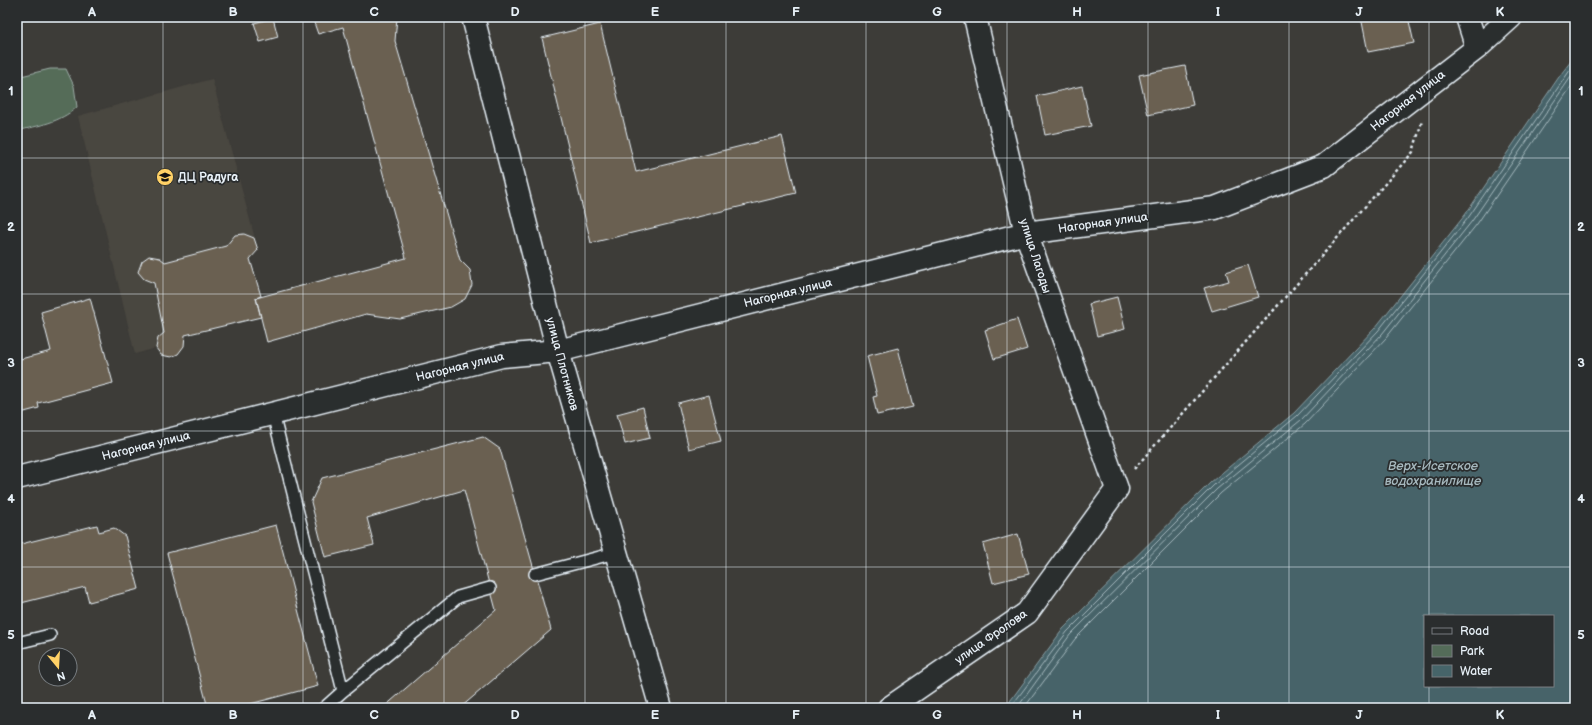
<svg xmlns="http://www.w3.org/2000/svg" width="1592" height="725" viewBox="0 0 1592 725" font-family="'Balsamiq Sans',sans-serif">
  <rect width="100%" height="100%" fill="#3d3c38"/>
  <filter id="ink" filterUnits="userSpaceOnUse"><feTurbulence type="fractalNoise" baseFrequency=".025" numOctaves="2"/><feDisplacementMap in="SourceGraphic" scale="8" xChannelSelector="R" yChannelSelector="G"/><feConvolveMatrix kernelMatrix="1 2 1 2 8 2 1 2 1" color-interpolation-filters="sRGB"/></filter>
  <g filter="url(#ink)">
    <path fill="#4a4740" d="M212,79L258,250L250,259L261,296L256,298L261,317L185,335L184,346L178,354L171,357L161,355L156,348L135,354L78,116Z"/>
    <path fill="#546c59" stroke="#9eaea8" d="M50,69H66L74,86L77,107C59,123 40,125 17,131V77Z"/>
    <path fill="#466469" stroke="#879ca2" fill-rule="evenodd" d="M1575,56V708H1005L1063,629L1211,482L1294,413L1375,328L1465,215L1561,74ZM1425,616H1553V686H1425Z"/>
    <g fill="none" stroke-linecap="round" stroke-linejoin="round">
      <path stroke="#a7b9bf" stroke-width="1" d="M1010,708L1067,632L1214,485L1297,416L1378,331L1468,218L1575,63
        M1017,708L1070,635L1217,489L1301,420L1382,334L1472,221L1575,71
        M1024,708L1075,639L1221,493L1305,424L1386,338L1477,224L1575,81"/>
    </g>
    <path fill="#6a6051" stroke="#e8f1f8" d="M312,17H397L395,41L460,260L470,270L472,285L465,299L451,307L400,319L366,314L267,342L256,298L406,258L343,27L318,34Z
      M1361,17H1408L1414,43L1368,52Z
      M273,18L278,37L260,42L254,23Z
      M600,24L636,172L782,136L796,193L591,243L542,38Z
      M1185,66L1193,105L1148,115L1139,75Z
      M1082,86L1091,126L1045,135L1037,96Z
      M244,234L254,238L258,250L250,259L261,296L256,298L261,317L185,335L184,346L178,354L171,357L161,355L156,348L158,338L164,333L154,283L144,279L138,272L142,261L149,256L160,258L165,262L226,246L235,235Z
      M1248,265L1258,297L1212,311L1204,288L1229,281L1226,272Z
      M1117,297L1125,329L1097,336L1089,304Z
      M90,298L113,383L38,403L39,408L17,414V360L51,351L41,312Z
      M1017,319L1027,349L994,359L985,330Z
      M898,348L913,407L877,415L873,397L877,396L867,356Z
      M709,395L721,441L689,449L678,403Z
      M643,407L650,438L625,444L617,414Z
      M483,437L500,449L551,630L460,708H383L496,610L464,490L367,518L374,545L325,557L311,502L322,478Z
      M97,525L99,532L114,528L125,536L139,589L89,602L85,587L17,604V545Z
      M276,525L318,686L235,708H208L167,553Z
      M1018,534L1029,574L993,583L983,544Z"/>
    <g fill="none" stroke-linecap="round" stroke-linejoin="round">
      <defs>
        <path id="service" d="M273,414L343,691L324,708
          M535,574L615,553
          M17,643L50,635
          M343,691L458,597L490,588"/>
        <path id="minor" d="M473,17L558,351L661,708
          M1467,17L1477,48
          M17,478L502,356L558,351L1026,233L1215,208L1324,166L1477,48L1511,17
          M889,708L1027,613L1117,489L1026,233L975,17"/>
      </defs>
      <use href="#service" stroke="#e8f1f8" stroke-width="14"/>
      <use href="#minor" stroke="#e8f1f8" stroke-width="25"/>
      <path stroke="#e8f1f8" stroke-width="2.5" stroke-dasharray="3 3" stroke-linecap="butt" d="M1134,469L1413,152L1422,121"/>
      <use href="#service" stroke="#2a2d2e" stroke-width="11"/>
      <use href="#minor" stroke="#2a2d2e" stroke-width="22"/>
    </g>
  </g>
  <path fill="none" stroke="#e8f1f8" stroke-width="1" stroke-opacity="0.55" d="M163,17V708M303,17V708M444,17V708M585,17V708M726,17V708M866,17V708M1007,17V708M1148,17V708M1289,17V708M1429,17V616M17,158H1575M17,294H1575M17,431H1575M17,567H1575M1429,686V708"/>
  <defs>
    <symbol id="school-disc" viewBox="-11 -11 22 22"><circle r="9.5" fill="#ffd166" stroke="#2a2d2e"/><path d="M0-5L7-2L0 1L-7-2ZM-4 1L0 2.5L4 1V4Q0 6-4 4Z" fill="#111"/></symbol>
  </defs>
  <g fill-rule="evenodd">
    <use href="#school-disc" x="155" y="167" width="20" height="20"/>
  </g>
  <g text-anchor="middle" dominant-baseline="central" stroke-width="3.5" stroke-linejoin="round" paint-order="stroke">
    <g font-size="12" fill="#e8f1f8" stroke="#2a2d2e">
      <text transform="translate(1408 101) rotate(-38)">Нагорная улица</text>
      <text transform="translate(1103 223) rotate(-8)">Нагорная улица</text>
      <text transform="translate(1035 256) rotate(72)">улица Лагоды</text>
      <text transform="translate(788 293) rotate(-14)">Нагорная улица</text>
      <text transform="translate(562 364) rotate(75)">улица Плотников</text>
      <text transform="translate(460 367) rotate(-14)">Нагорная улица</text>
      <text transform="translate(146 446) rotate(-14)">Нагорная улица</text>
      <text transform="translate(991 637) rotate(-35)">улица Фролова</text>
    </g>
    <g font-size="12" font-weight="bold" fill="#e8f1f8" stroke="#2a2d2e" text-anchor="start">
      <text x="178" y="177">ДЦ Радуга</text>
    </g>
    <g font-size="13" font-style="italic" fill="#a7b9bf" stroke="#2a2d2e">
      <text x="1433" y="466">Верх-Исетское<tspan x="1433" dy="15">водохранилище</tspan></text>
    </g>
  </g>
  <rect width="1592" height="725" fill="none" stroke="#2a2d2e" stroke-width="44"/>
  <rect x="1424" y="615" width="130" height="72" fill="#2a2d2e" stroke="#767b7f"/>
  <rect x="1432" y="628" width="20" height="6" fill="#2a2d2e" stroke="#767b7f"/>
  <text x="1460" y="635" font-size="12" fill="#e8f1f8">Road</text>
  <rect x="1432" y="645" width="20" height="12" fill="#546c59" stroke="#767b7f"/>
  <text x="1460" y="655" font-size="12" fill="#e8f1f8">Park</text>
  <rect x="1432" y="665" width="20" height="12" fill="#466469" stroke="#767b7f"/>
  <text x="1460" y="675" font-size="12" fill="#e8f1f8">Water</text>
  <g transform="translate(58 667) rotate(162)"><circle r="19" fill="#2a2d2e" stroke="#767b7f"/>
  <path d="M0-3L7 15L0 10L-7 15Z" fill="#ffd166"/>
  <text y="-6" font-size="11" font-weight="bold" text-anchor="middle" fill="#e8f1f8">N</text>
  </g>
  <rect x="22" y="22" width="1548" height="681" fill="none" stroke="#e8f1f8" stroke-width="1.5"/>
  <g font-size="13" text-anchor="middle" font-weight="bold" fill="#e8f1f8">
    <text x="92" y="16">A</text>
    <text x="233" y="16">B</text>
    <text x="374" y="16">C</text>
    <text x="515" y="16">D</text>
    <text x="655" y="16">E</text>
    <text x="796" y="16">F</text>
    <text x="937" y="16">G</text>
    <text x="1077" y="16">H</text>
    <text x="1218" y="16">I</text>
    <text x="1359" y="16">J</text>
    <text x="1500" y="16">K</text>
    <text x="11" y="95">1</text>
    <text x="1581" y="95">1</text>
    <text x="11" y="231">2</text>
    <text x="1581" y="231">2</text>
    <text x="11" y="367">3</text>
    <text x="1581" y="367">3</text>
    <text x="11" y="503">4</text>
    <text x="1581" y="503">4</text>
    <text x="11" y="639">5</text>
    <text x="1581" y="639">5</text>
    <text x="92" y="719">A</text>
    <text x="233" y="719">B</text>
    <text x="374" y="719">C</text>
    <text x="515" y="719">D</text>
    <text x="655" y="719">E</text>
    <text x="796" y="719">F</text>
    <text x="937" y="719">G</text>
    <text x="1077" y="719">H</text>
    <text x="1218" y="719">I</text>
    <text x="1359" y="719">J</text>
    <text x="1500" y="719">K</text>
  </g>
</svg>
